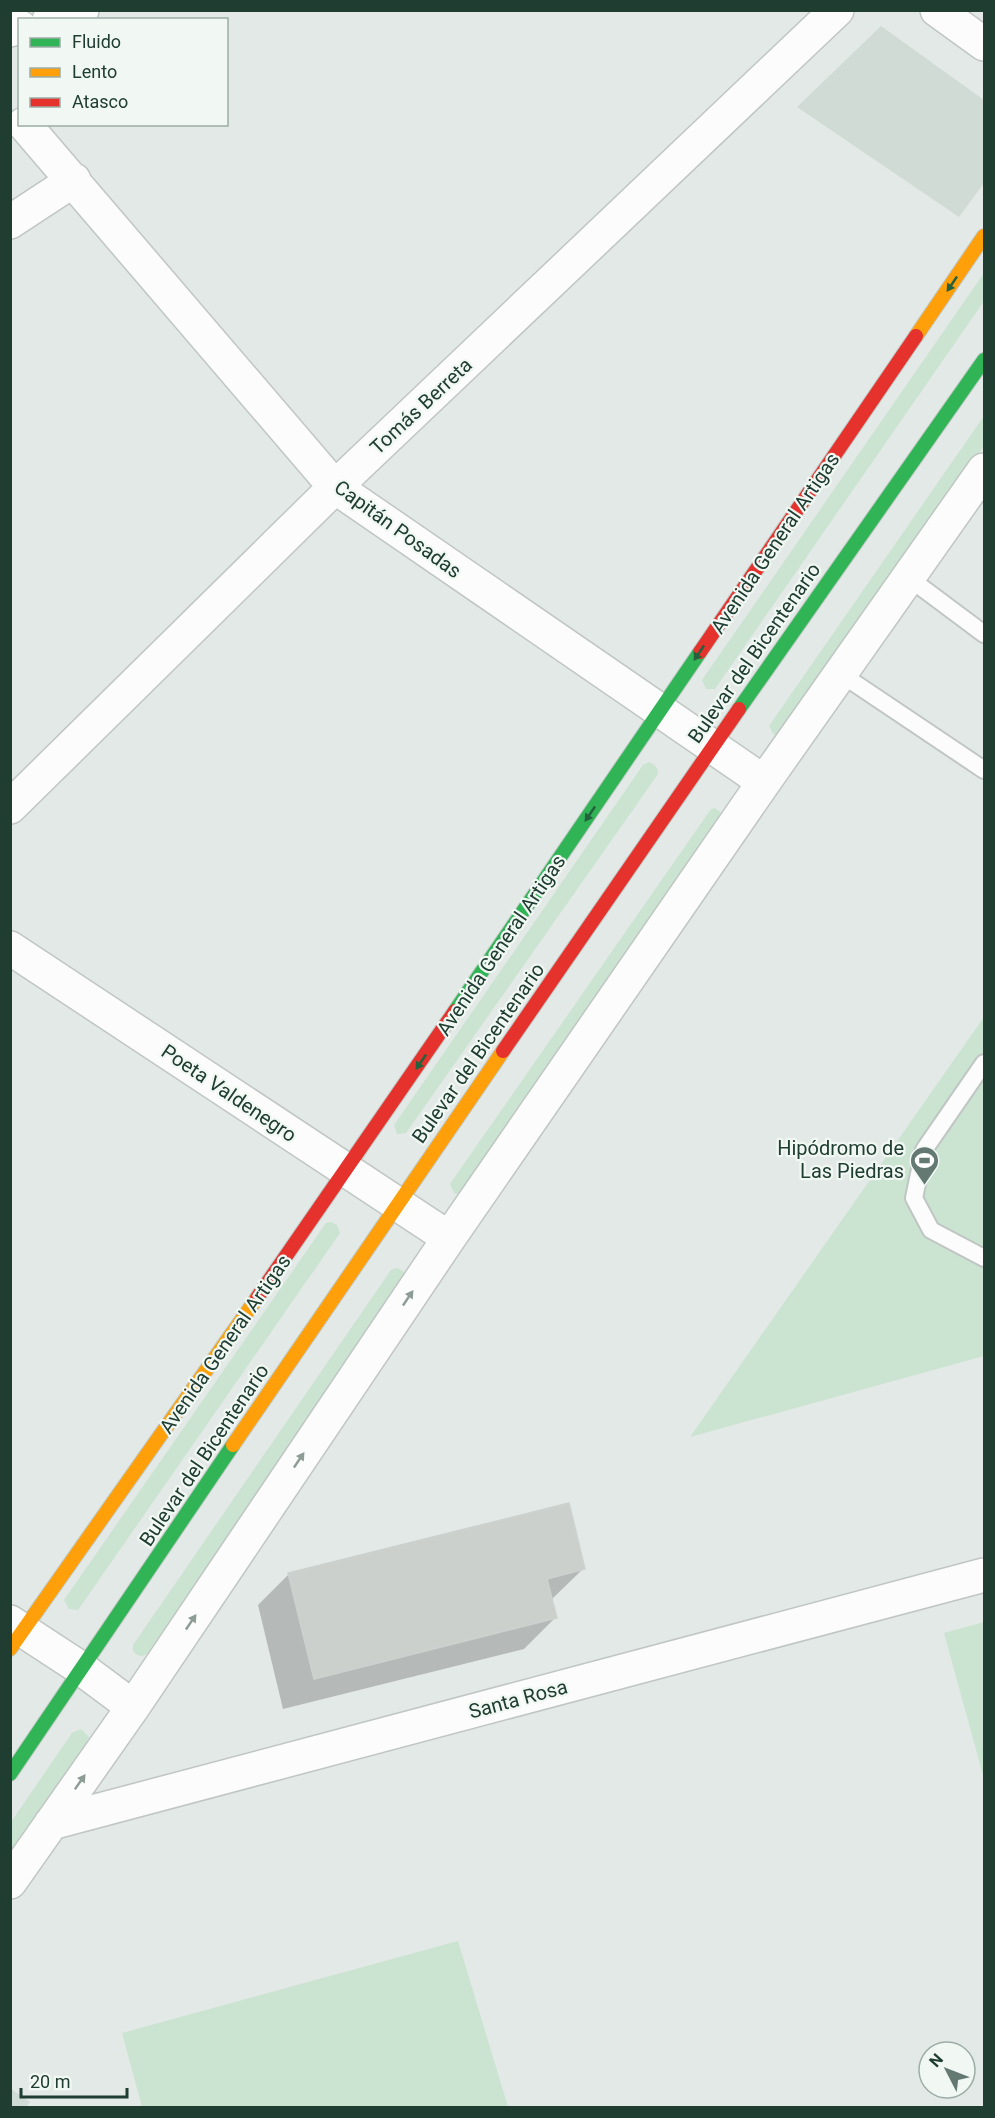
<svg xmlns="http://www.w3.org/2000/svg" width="995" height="2118" viewBox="0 0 995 2118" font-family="Roboto,sans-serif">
  <rect width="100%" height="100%" fill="#e3e9e6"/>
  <path fill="#d1dbd5" d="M881,26L984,100V183L959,217L797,107Z
    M10,2088L30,2102L26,2107H11Z"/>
  <path fill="#cbe3d1" d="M984,273V301L715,689H706L702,680Z
    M984,416V446L784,734L779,737L774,735L769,726Z
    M649,762C655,765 658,767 658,774L406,1133L397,1134L394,1125L643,765Z
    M715,808L723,814L459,1195L454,1193L450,1184L711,809Z
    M984,1017V1356L690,1437Z
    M331,1222L337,1225L340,1233L78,1610L69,1609L64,1600L326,1223Z
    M397,1268C404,1271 406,1273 406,1281L147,1654L142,1656L137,1655L133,1651V1645L391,1270Z
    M984,1622V1779L944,1633Z
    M81,1729L89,1737L88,1742L11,1854V1822L72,1733Z
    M458,1941L508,2107H142L122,2033Z"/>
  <path fill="#0003" d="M584,1568L551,1600L555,1618L524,1649L283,1709L258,1605L289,1574Z"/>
  <path fill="#cbd0cd" stroke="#ccd2cf" stroke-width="1.5" d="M569,1503L585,1569L547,1579L557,1618L314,1679L288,1573Z"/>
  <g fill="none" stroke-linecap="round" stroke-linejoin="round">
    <defs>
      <path id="lane" d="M909,578L984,634
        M841,674L984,770
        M984,1063L924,1150L914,1198L931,1230L984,1258"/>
      <path id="street" d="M937,10L984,44
        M49,20L82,10
        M10,30L20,27
        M24,124L335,487L764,782
        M10,222L74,180
        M10,807L335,487L837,10
        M10,948L449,1238
        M10,1622L82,1669L133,1707
        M51,1823L984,1575
        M10,1882L133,1707L449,1238L764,782L984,470"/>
      <path id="fast" d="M739,709L984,360
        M455,1011L700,652
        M10,1774L233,1445"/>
      <path id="slow" d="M916,336L984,236
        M233,1445L503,1051
        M10,1649L257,1298"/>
      <path id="jam" d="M700,652L916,336
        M503,1051L739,709
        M257,1298L455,1011"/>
    </defs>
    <use href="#lane" stroke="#c0c6c3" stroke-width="20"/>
    <use href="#street" stroke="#c0c6c3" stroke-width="36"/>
    <use href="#fast" stroke="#bec7c3" stroke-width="16"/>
    <use href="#slow" stroke="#bec7c3" stroke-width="16"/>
    <use href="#jam" stroke="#bec7c3" stroke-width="16"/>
    <use href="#lane" stroke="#fbfcfb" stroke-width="16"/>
    <use href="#street" stroke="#fbfcfb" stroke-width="33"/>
    <use href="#fast" stroke="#30b455" stroke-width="14"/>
    <use href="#slow" stroke="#ff9f0a" stroke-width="14"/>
    <use href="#jam" stroke="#e5322d" stroke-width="14"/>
  </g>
  <defs><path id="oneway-solid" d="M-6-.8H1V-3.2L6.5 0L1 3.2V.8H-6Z" transform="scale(1.5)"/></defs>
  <g fill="#25613c">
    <use href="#oneway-solid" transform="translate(952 284) rotate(124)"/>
    <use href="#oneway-solid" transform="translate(699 653) rotate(124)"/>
    <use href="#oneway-solid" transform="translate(590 814) rotate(124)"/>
    <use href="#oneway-solid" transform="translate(421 1062) rotate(124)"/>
  </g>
  <g fill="#8e9c96">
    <use href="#oneway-solid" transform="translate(408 1298) rotate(-56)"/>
    <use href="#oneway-solid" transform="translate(299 1460) rotate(-56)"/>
    <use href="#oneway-solid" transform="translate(191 1622) rotate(-56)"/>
    <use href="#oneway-solid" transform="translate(80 1782) rotate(-55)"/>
  </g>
  <defs>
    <symbol id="stadium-pin" viewBox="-11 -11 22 30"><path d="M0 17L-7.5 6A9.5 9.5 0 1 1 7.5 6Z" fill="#647971" stroke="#f1f8f4"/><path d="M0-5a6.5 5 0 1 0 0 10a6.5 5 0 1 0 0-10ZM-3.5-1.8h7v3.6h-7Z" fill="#fff"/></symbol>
  </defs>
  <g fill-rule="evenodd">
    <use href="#stadium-pin" x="908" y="1144" width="33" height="45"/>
  </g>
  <g text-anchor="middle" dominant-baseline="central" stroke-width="4.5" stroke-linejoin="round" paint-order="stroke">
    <g font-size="20" fill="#203d32" stroke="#f1f8f4">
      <text transform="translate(421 406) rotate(-43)">Tomás Berreta</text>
      <text transform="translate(398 529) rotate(36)">Capitán Posadas</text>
      <text transform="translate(775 543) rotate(-56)">Avenida General Artigas</text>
      <text transform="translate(754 653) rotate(-55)">Bulevar del Bicentenario</text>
      <text transform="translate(501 945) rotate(-56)">Avenida General Artigas</text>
      <text transform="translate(478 1053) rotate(-55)">Bulevar del Bicentenario</text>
      <text transform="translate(229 1093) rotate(34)">Poeta Valdenegro</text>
      <text transform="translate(225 1344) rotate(-55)">Avenida General Artigas</text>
      <text transform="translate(204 1455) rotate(-56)">Bulevar del Bicentenario</text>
      <text transform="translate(518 1699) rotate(-15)">Santa Rosa</text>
    </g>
    <g font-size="20" fill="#203d32" stroke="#f1f8f4" text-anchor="end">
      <text x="904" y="1148">Hipódromo de<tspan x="904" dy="23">Las Piedras</tspan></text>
    </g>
  </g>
  <rect width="995" height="2118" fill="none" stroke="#203d32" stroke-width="24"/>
  <rect x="18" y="18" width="210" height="108" fill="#f1f8f4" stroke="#9dada6" stroke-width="1.5"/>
  <rect x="30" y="38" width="30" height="9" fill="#30b455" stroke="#9dada6" stroke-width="1.5"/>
  <text x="72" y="48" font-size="18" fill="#203d32">Fluido</text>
  <rect x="30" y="68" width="30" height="9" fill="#ff9f0a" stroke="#9dada6" stroke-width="1.5"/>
  <text x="72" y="78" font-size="18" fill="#203d32">Lento</text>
  <rect x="30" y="98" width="30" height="9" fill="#e5322d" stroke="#9dada6" stroke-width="1.5"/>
  <text x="72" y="108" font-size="18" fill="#203d32">Atasco</text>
  <g transform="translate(947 2070) rotate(312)"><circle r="28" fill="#f1f8f4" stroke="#9dada6" stroke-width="1.5"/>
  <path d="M0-4.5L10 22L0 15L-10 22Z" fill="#647971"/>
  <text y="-9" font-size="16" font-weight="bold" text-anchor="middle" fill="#203d32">N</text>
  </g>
  <path d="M21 2088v9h106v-9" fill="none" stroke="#203d32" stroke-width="3"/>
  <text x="30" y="2088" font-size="18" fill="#203d32" stroke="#f1f8f4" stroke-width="4.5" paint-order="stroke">20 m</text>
</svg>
